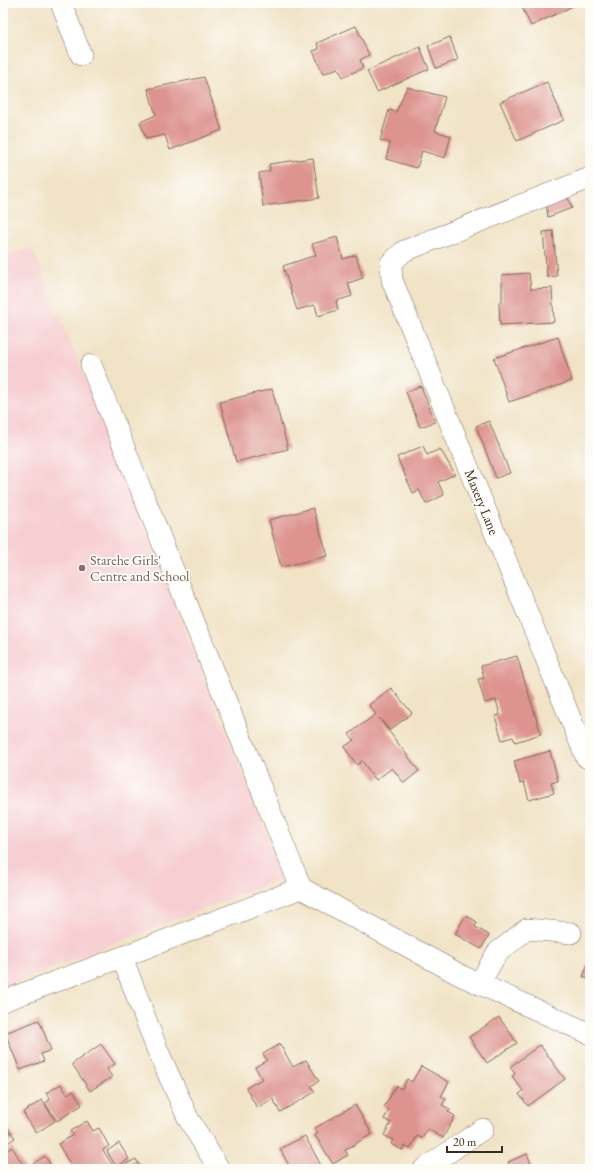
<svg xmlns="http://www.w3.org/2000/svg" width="593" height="1172" viewBox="0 0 593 1172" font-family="'EB Garamond',serif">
  <rect width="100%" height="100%" fill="#fdfcf7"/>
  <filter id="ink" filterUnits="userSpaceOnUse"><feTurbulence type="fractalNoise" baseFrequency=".025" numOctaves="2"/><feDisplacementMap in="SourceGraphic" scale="8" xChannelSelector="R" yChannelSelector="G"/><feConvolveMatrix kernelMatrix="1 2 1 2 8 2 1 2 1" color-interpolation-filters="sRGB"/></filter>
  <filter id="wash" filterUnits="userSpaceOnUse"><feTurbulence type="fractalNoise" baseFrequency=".012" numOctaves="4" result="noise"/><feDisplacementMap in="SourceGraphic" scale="16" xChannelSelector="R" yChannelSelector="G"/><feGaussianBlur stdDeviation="0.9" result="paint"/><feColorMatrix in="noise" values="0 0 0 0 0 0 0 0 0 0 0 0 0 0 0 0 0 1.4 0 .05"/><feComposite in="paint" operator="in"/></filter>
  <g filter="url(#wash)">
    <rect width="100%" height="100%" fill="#f1e3c6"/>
    <path fill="#f7cfd3" d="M32,247L284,877L3,987V259Z"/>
    <g id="blocks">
      <path fill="#dd938f" d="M520,3H576L577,4L531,26Z
        M356,26L369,55L360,60L363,68L343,77L338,68L323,74L313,51L319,49L317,43Z
        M450,37L458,60L436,68L428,46Z
        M420,47L429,69L377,92L367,71Z
        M204,77L222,130L170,150L165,135L146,139L140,122L156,115L148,89Z
        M547,82L564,120L517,141L500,102Z
        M407,87L445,97L435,131L451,136L445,158L422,151L417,168L386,159L390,143L380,140L389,110L396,112Z
        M313,158L319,198L263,206L259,173L270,171L269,164Z
        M567,195L572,208L548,217L546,202Z
        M553,231L557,276L547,277L543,232Z
        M337,237L343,259L356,255L363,278L348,283L352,296L336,301L338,310L318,316L315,305L297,310L283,266L316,255L312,244Z
        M529,273L531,289L552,288L554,322L500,325L499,302H502V275Z
        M558,337L572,381L509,402L494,358Z
        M421,386L435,422L420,427L406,392Z
        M272,389L288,449L236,462L220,402Z
        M489,421L510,473L496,478L476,426Z
        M423,446L427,455L440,449L455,474L438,482L444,495L426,504L419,490L413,493L397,457Z
        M313,508L328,556L281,567L269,520Z
        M517,656L541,734L515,742L513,737L502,740L495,716L500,715L496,700L485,703L478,679L484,678L481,666Z
        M391,688L412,713L390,730L379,718L419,771L404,783L392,768L376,780L362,761L357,765L344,747L354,740L349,734L376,714L369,705Z
        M550,751L558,781L551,783L554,793L529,800L524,782L520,783L514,761Z
        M466,915L477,922L475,927L489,935L481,949L455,934Z
        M590,958V980L583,977Z
        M499,1017L517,1043L487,1063L469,1037Z
        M39,1020L51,1050L41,1054L44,1061L20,1070L5,1033Z
        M101,1044L115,1064L107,1069L112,1077L90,1091L72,1064Z
        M280,1044L293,1067L306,1060L319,1081L311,1086L315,1092L280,1112L273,1099L257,1108L246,1088L262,1079L255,1067L267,1060L263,1054Z
        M540,1045L565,1079L528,1106L519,1094L523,1091L512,1076L515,1074L510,1067Z
        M421,1066L449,1082L441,1096L446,1099L442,1105L450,1109L448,1112L455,1116L443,1138L428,1129L422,1138L417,1136L410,1149L404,1146L402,1150L391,1144L393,1140L384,1135L391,1123L384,1119L389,1110L384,1107L396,1086L402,1089L407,1079L412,1082Z
        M61,1084L67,1094L73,1091L82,1105L57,1121L45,1103L50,1100L46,1093Z
        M42,1100L55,1121L36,1133L23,1112Z
        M355,1105L372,1134L345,1150L348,1155L333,1164L315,1135L318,1133L315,1128Z
        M3,1121L15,1138L3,1146Z
        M87,1121L93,1131L99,1128L109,1146L103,1150L113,1166L107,1169H73L58,1144L73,1135L70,1131Z
        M305,1136L323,1169H291L280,1149Z
        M119,1143L129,1159L116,1167L107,1151Z
        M12,1147L25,1168V1169H3V1153Z
        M527,1154L533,1168L511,1169L508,1162Z
        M45,1156L53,1169H33L30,1166Z
        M136,1159L141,1169H116Z"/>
    </g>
  </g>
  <g filter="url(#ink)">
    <use href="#blocks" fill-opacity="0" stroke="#7b6b59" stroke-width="1"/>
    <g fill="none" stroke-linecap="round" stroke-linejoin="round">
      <defs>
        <path id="minor" d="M61,3L81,55
          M91,365L301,888
          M586,757L392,280L391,263L404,251L590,178
          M122,957L157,1049L188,1118L219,1169
          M479,984L497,953L527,929L571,933
          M3,1001L122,957L301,888L462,976L590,1034
          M424,1169L483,1129"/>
      </defs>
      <use href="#minor" stroke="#7b6b59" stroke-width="22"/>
      <use href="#minor" stroke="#fff" stroke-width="21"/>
    </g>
  </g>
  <circle fill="#8d6e63" stroke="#fdfcf7" stroke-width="1.5" cx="82" cy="568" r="4"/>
  <g text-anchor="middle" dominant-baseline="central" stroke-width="3.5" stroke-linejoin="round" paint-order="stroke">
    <g font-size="14" fill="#3b2a1e" stroke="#fdfcf7">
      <text transform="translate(482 502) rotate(68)">Maxery Lane</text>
    </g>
    <g font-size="14" fill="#785e54" stroke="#fdfcf7" text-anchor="start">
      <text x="90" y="560">Starehe Girls'<tspan x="90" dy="16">Centre and School</tspan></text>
    </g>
  </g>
  <rect width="593" height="1172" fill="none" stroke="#fdfcf7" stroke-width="16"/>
  <path d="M447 1146v6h55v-6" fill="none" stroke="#3b2a1e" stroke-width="2"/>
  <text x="453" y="1146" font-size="12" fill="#3b2a1e" stroke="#fdfcf7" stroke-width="3" paint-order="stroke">20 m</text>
</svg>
